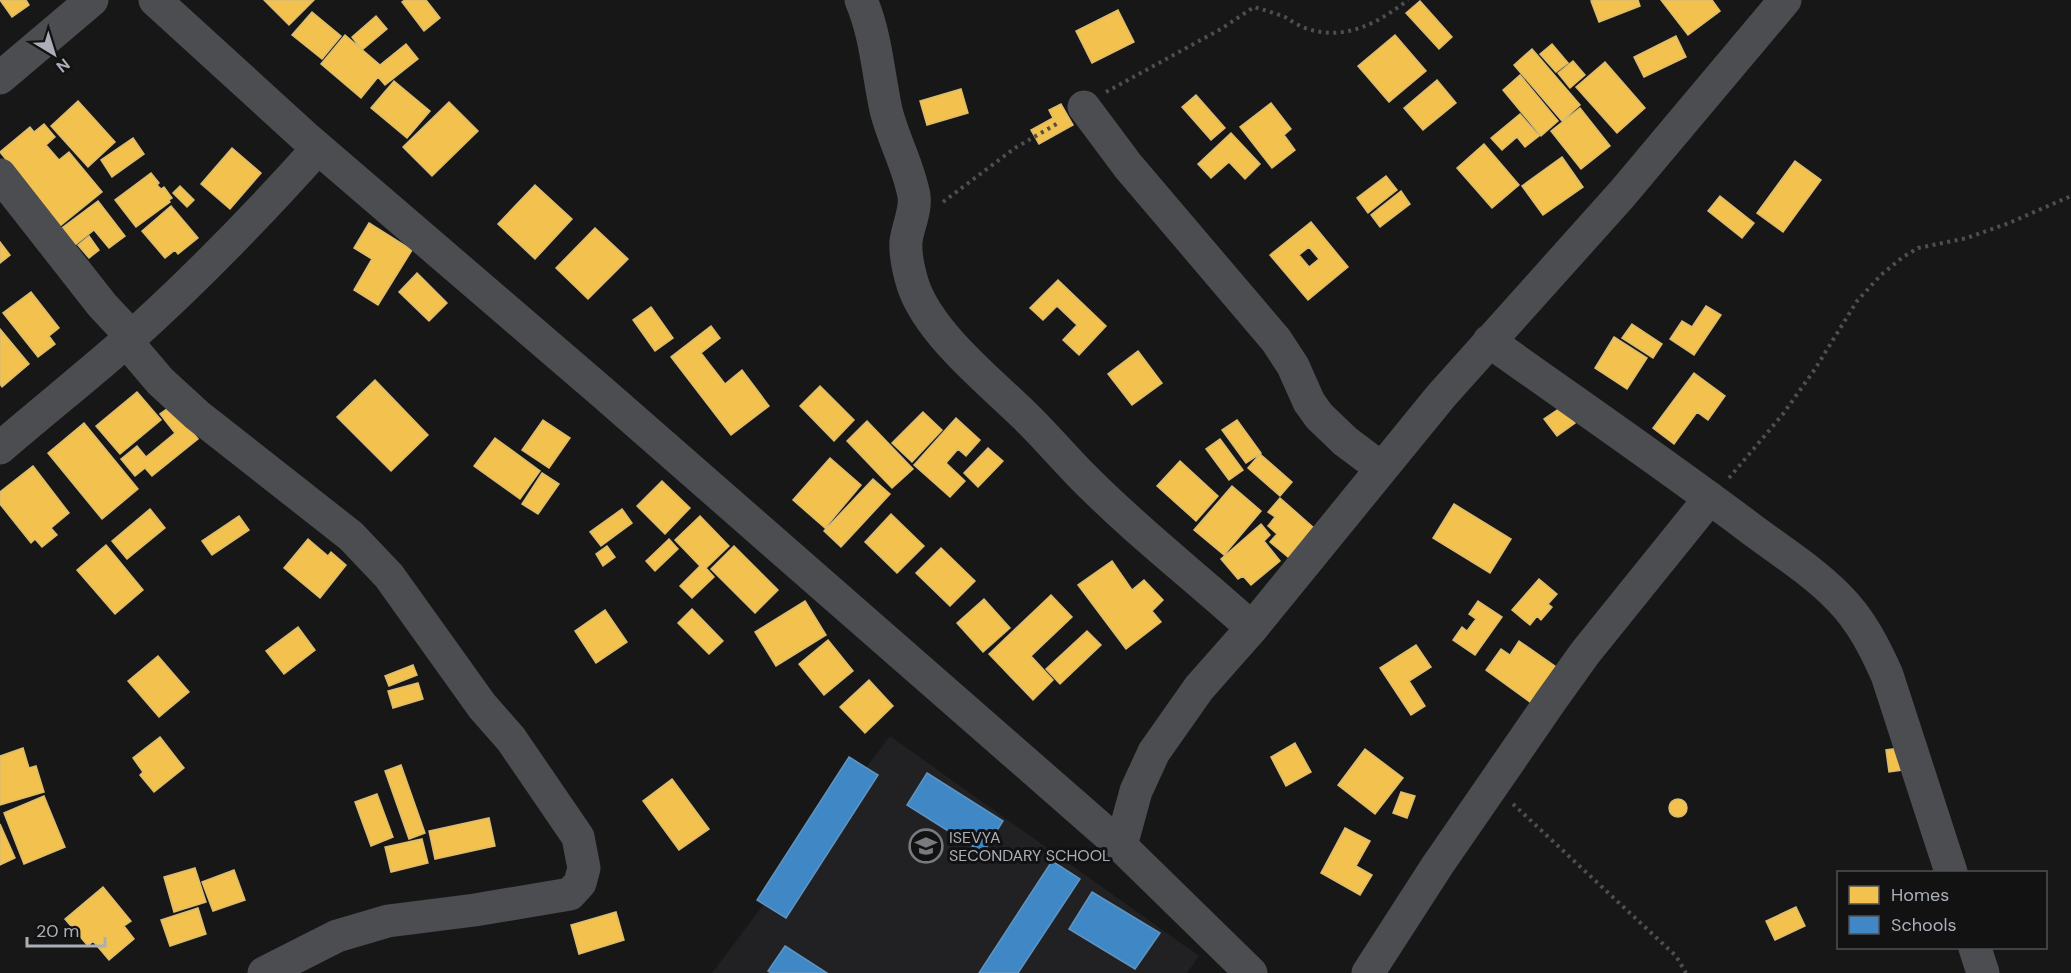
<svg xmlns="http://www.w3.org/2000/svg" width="2071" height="973" viewBox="0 0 2071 973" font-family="'DM Sans',sans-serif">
  <rect width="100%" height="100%" fill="#171718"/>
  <path fill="#212123" d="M890,736L1199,956L1187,973H712Z"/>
  <path fill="#f2c14e" stroke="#dcbc6e" stroke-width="1.5" fill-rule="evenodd" d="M0,0H26L29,5L12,17Z
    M264,0H314L289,25Z
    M405,0H426L440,18L424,31L402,2Z
    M1594,0H1638L1640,6L1599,22L1591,1Z
    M1661,0H1712L1720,11L1688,35Z
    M1420,1L1452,37L1439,49L1406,13Z
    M1118,10L1134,42L1092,63L1076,31Z
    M312,12L341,36L322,59L292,35Z
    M376,16L387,29L362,50L352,37Z
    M345,35L380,65L406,44L418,59L385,85L378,77L361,98L321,64Z
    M1395,35L1426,71L1389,102L1358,66Z
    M1676,36L1686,57L1644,77L1634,57Z
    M1552,44L1568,63L1556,72L1540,54Z
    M1532,49L1580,105L1562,121L1514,65Z
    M1573,61L1585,75L1570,88L1558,73Z
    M1605,62L1645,108L1617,133L1576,87Z
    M1520,75L1558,121L1541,136L1503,90Z
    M1437,80L1456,103L1423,130L1404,108Z
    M394,81L430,111L407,138L371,108Z
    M961,89L968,113L927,125L920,101Z
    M1196,95L1225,128L1211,140L1182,107Z
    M78,101L115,142L88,167L51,126Z
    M449,102L478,131L432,176L403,147Z
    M1271,103L1291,129L1284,135L1295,150L1272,168L1240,127Z
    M1061,104L1073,125L1039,144L1031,130L1053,118L1049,110Z
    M1580,108L1610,146L1581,169L1551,131Z
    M1520,114L1539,136L1525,147L1517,137L1502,150L1491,138Z
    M44,124L55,137L46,145L59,160L69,152L102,192L60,226L0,152L30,127L34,132Z
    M1231,133L1260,164L1245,179L1229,162L1211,178L1198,164Z
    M133,138L144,154L112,177L101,160Z
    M1484,144L1519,185L1492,208L1457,168Z
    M232,148L261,173L230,209L201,184Z
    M1562,157L1583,187L1543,215L1522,186Z
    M1795,161L1821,180L1783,232L1757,213Z
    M151,173L159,183L157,185L161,189L164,187L172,198L169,200L170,202L136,227L115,200Z
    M1386,176L1397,190L1368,213L1357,198Z
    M535,185L572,219L535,259L498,224Z
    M180,186L194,200L187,207L173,193Z
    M1401,191L1410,204L1380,227L1371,215Z
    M1720,196L1754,223L1742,238L1708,211Z
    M98,201L125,236L109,248L94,230L75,245L62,228Z
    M171,206L198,238L178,254L175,250L165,258L142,231Z
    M1311,222L1348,267L1308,300L1270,255ZM1309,247L1319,259L1309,267L1299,255Z
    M369,223L412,250L378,305L354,290L372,259L354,248Z
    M595,228L628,259L588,299L556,268Z
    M89,236L99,250L89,258L78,245Z
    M0,242L10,255L0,263Z
    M417,273L447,303L429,321L399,292Z
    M1058,280L1106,326L1079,355L1063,340L1077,325L1057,306L1043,320L1030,308Z
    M31,292L59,328L49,336L55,344L38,357L3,313Z
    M1706,306L1721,315L1694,355L1670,339L1682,321L1692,327Z
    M651,307L673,338L655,351L633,320Z
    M1632,324L1662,344L1653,358L1622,338Z
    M711,326L720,338L701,353L725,384L742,370L769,406L731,435L671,357Z
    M0,329L29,364L2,387L0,384Z
    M1614,337L1647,358L1627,389L1595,368Z
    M1138,351L1162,383L1132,405L1108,374Z
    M1694,373L1725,396L1708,420L1697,412L1674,444L1653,428Z
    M375,380L428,435L391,471L337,417Z
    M820,386L854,420L834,441L800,406Z
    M137,392L161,420L120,454L96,426Z
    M171,406L198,439L152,476L145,468L135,476L121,459L137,446L146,457L175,433L160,414Z
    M1563,406L1575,423L1557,436L1544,419Z
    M923,412L942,430L912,462L892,443Z
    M956,418L980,440L966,456L958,449L946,463L965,481L950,497L914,465Z
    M543,420L570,438L549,468L522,450Z
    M1237,420L1261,453L1246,463L1222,430Z
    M867,421L913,469L892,488L847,441Z
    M84,423L138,489L102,519L48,453Z
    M495,438L540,471L520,499L474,466Z
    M1220,439L1243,470L1229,480L1206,449Z
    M988,448L1003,461L978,487L964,473Z
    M1260,454L1292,482L1280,496L1248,468Z
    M830,458L861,485L825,528L793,500Z
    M1180,461L1218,496L1196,521L1157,486Z
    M33,466L69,513L51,528L57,535L42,547L35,539L31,543L0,504V492Z
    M542,473L559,484L538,514L522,504Z
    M873,479L890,494L841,547L824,531Z
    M662,481L690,508L665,534L637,506Z
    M1232,486L1261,511L1224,555L1194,530Z
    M1280,498L1314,528L1288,557L1270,542L1277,534L1268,526L1275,517L1268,512Z
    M1454,504L1511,539L1490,573L1433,538Z
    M150,509L165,528L127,559L112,541Z
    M622,509L632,523L601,546L590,532Z
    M891,514L924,546L897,573L865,542Z
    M239,516L249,530L212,555L202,541Z
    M700,516L729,546L706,568L714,577L692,598L680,586L700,566L675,540Z
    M1261,524L1270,535L1264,541L1280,561L1251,585L1243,576L1238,579L1221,559Z
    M308,539L328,556L331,552L346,565L320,598L284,568Z
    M669,539L678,549L655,571L646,561Z
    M106,545L143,590L115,614L77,570Z
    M607,546L615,557L603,566L596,554Z
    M734,546L778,590L755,613L711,569Z
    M941,548L975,581L950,606L916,573Z
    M1112,561L1132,590L1144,580L1163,600L1152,611L1161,622L1126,649L1078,585Z
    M1539,579L1557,594L1548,604L1552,607L1541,620L1537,616L1530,625L1512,610Z
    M1051,595L1072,617L1031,656L1053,680L1033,700L989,654Z
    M984,599L1010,628L983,652L957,623Z
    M805,601L826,635L776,666L755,632Z
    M1478,601L1502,617L1475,655L1453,640L1462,627L1467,631L1476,619L1469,614Z
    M692,609L723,641L709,654L678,623Z
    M605,610L627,642L596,663L575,631Z
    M298,627L315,650L284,674L266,651Z
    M1087,631L1101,645L1060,684L1046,669Z
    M828,640L853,671L824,695L799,664Z
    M1519,641L1562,671L1545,713L1486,670L1501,649L1510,655Z
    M1416,645L1431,667L1409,681L1425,706L1411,715L1380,668Z
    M158,656L189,692L159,717L128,681Z
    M413,665L417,675L389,686L385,676Z
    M869,680L893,706L865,733L840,707Z
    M418,683L423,699L393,708L388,691Z
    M160,737L184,768L154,792L140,775L143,772L133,758Z
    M1295,743L1311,772L1286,786L1271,757Z
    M23,748L29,768L36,766L44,792L0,805V756Z
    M1899,748L1902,770L1889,772L1886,750Z
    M1365,749L1403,778L1375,814L1338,785Z
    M401,765L425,833L409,839L385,771Z
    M672,779L709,829L679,850L643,801Z
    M1401,792L1415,796L1407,818L1393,813Z
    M377,794L393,837L371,846L355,802Z
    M44,796L65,847L24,864L4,813Z
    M1669 808a9 9 0 1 1 18 0a9 9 0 1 1-18 0Z
    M489,818L495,846L435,859L429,831Z
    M0,824L15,858L0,865Z
    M1345,828L1370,841L1356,866L1372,875L1360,895L1321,873Z
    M422,839L428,863L391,872L385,847Z
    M195,868L206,902L174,912L164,877Z
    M234,870L245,900L213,911L202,882Z
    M103,887L131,921L124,926L134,939L109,960L93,941L88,946L65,919Z
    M1796,907L1805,926L1775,940L1766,921Z
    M198,908L206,934L170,946L161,920Z
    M616,912L624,940L579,954L571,925Z"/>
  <path fill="#3f88c5" stroke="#5f94c1" stroke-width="1.5" d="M849,757L878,775L786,918L757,900Z
    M927,773L1003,821L983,853L907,805Z
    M1052,861L1080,879L1018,973H979Z
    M1092,892L1160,933L1135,969L1069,929Z
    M785,946L827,973H771L768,971Z"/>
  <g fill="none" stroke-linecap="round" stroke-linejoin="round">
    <path stroke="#4d4f51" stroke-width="4" stroke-dasharray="3 4.5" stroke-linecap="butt" d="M1106,92L1221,29L1254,7C1264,10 1275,13 1285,17C1291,21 1298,25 1305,28C1344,42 1378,23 1408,0
      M943,202L1015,148L1060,122
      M1729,478L1783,414L1815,369L1857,301L1881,275L1903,257L1918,248L1967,238L2009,223L2071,196
      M1513,804L1676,956L1686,973"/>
    <path stroke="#4c4d50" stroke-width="33" d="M155,0L304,136L602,392L1121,846L1251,973
      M861,0C876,35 878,73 886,110C893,139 909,167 914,196C916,211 908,226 906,241C905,255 909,272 913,285C929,333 988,380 1024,415C1045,435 1063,457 1083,477C1136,531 1196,577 1252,628
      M0,78L92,0
      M1084,107L1128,166L1276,340L1293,366L1309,402L1319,416L1345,441L1381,468
      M0,175L102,305L132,337
      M126,341L160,381L197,415L351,536L389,576L482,706L511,739L578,837L584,868L580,883L570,894L475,910L388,921L337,936L264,973
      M1489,341C1573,401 1659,460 1742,522C1774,547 1811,569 1839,598C1861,620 1875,648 1887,675L1951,872
      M0,448C43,411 87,376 129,339C196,279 258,215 318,148
      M1121,846L1136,791L1154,752L1199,688L1252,628L1441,396L1622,194L1785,0
      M1975,948L1983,973
      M1368,973L1437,866L1550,702L1585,653L1710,498"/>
  </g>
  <defs>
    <symbol id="school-ring" viewBox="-11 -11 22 22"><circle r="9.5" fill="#121213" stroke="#777a7f" stroke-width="1.5"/><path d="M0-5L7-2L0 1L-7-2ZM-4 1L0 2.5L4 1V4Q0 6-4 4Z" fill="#777a7f"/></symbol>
  </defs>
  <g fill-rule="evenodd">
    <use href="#school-ring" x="907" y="827" width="38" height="38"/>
  </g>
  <g text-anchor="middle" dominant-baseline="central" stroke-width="6" stroke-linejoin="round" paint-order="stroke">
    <g font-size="16" fill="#aaafb7" stroke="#121213" text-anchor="start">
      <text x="949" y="837">ISEVYA<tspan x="949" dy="18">SECONDARY SCHOOL</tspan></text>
    </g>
  </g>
  <rect x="1837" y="871" width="210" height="78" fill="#121213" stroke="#4f5155" stroke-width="1.5"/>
  <rect x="1849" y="886" width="30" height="18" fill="#f2c14e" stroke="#4f5155" stroke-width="1.5"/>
  <text x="1891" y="901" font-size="18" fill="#aaafb7">Homes</text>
  <rect x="1849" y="916" width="30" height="18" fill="#3f88c5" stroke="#4f5155" stroke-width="1.5"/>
  <text x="1891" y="931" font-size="18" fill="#aaafb7">Schools</text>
  <g transform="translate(54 54) rotate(142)" stroke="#121213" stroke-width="4.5" paint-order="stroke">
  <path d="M0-4.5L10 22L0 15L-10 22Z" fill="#aaafb7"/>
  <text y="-9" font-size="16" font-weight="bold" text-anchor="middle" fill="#aaafb7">N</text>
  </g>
  <path d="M27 937v9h78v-9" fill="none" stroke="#aaafb7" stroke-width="3"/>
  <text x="36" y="937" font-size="18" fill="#aaafb7" stroke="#121213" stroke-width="4.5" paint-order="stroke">20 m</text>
</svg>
